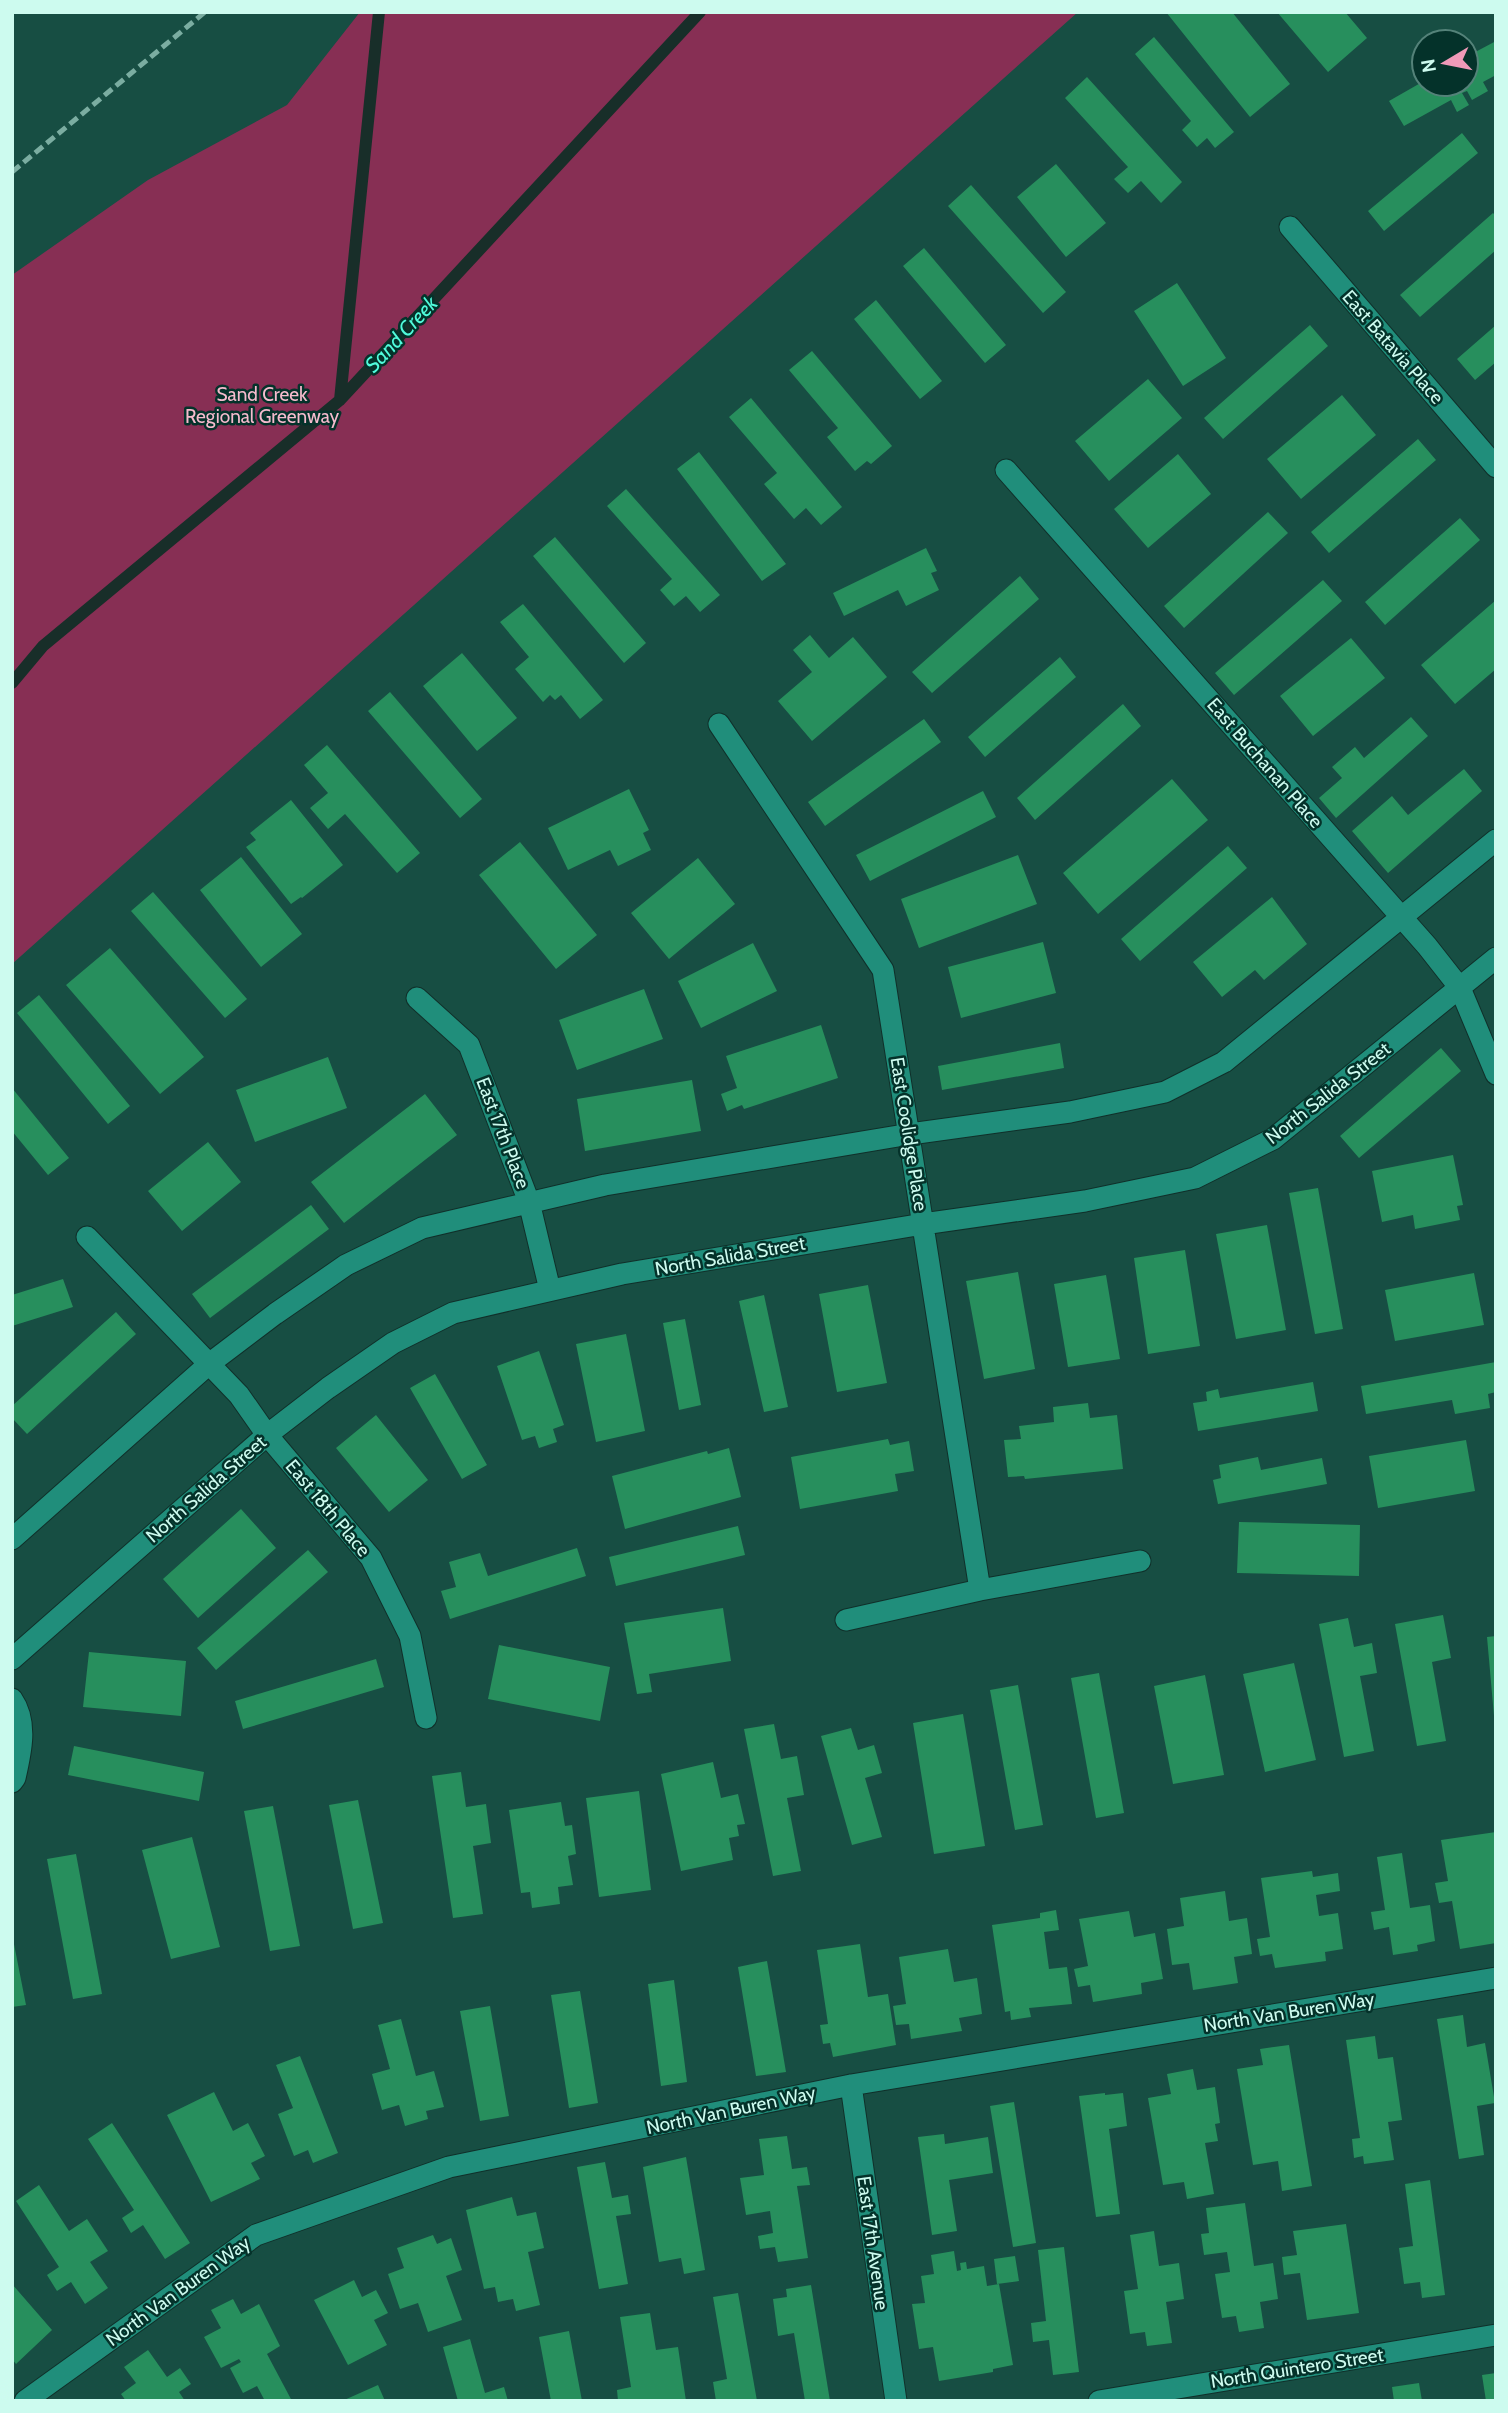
<svg xmlns="http://www.w3.org/2000/svg" width="1508" height="2413" viewBox="0 0 1508 2413" font-family="Cabin,sans-serif">
  <rect width="100%" height="100%" fill="#174e43"/>
  <path fill="#872f54" d="M360,12H1078L12,964V275L148,180L287,105Z"/>
  <g fill="none" stroke-linecap="round" stroke-linejoin="round">
    <path stroke="#182e29" stroke-width="12" d="M340,400L379,12
      M12,683L43,646L340,400L700,12"/>
  </g>
  <path fill="#278f5d" d="M1166,12H1232L1290,84L1250,117Z
    M1277,12H1345L1367,38L1328,72Z
    M1154,37L1234,132L1215,148L1207,138L1197,147L1182,130L1191,121L1135,54Z
    M1496,41V75L1483,82L1488,91L1472,100L1467,91L1462,93L1469,105L1457,112L1451,100L1404,126L1389,101L1424,81V84H1466V57Z
    M1087,77L1182,182L1161,203L1141,181L1128,193L1114,179L1128,167L1065,98Z
    M1462,133L1478,153L1384,231L1368,211Z
    M1056,164L1106,223L1066,257L1017,197Z
    M971,185L1066,292L1043,313L948,206Z
    M1493,213L1496,216V250L1420,317L1400,295Z
    M924,248L1006,345L985,363L903,266Z
    M1177,283L1226,358L1183,386L1134,311Z
    M876,300L942,381L920,399L854,319Z
    M1310,325L1328,346L1223,439L1204,418Z
    M1496,325V362L1475,380L1457,359Z
    M812,351L892,446L871,464L867,461L855,471L827,437L838,428L789,370Z
    M1148,379L1182,418L1109,481L1075,441Z
    M1342,395L1376,435L1301,499L1267,459Z
    M751,398L842,507L821,525L806,508L794,519L764,484L777,473L729,417Z
    M1418,439L1436,460L1329,553L1311,532Z
    M699,452L786,564L762,581L677,469Z
    M1178,454L1211,494L1148,548L1114,509Z
    M626,489L720,595L700,612L686,596L674,606L660,590L672,579L607,506Z
    M1268,512L1288,533L1184,628L1164,606Z
    M1460,518L1480,540L1385,625L1365,602Z
    M555,537L646,643L624,663L533,556Z
    M926,548L937,571L931,573L939,590L906,606L898,590L844,616L833,593Z
    M1020,576L1039,599L932,693L912,672Z
    M1323,580L1342,601L1234,695L1215,673Z
    M1496,600V669L1455,704L1421,665Z
    M523,604L603,700L580,719L561,695L555,700L550,695L543,702L515,669L529,657L500,622Z
    M810,635L829,658L853,637L887,677L812,741L778,701L812,672L793,650Z
    M1351,638L1385,678L1313,736L1280,696Z
    M462,653L517,718L477,751L423,686Z
    M1060,657L1076,677L985,757L968,737Z
    M390,692L482,799L460,818L368,711Z
    M1123,704L1141,726L1035,820L1017,798Z
    M1411,717L1428,736L1336,818L1319,798L1342,778L1332,767L1355,747L1364,758Z
    M924,719L941,742L825,826L808,802Z
    M327,745L420,853L397,873L345,814L328,829L310,808L328,793L304,765Z
    M1464,769L1482,791L1388,873L1352,831L1392,796L1408,815Z
    M1172,779L1208,820L1098,914L1063,873Z
    M629,789L649,830L643,833L651,850L618,866L610,850L568,870L548,828Z
    M983,791L996,817L870,881L856,855Z
    M291,800L343,865L302,898L301,897L291,904L246,847L256,840L250,833Z
    M520,842L597,935L556,969L479,875Z
    M1228,846L1247,868L1140,961L1121,939Z
    M1018,855L1037,904L919,948L901,899Z
    M241,857L302,934L261,967L200,890Z
    M698,858L735,904L669,959L631,913Z
    M153,892L247,999L225,1018L131,911Z
    M1272,897L1307,944L1264,980L1255,970L1222,997L1193,962Z
    M1043,942L1056,993L961,1018L948,967Z
    M753,943L777,991L701,1028L678,981Z
    M110,948L204,1057L160,1094L66,985Z
    M644,989L663,1039L577,1070L559,1020Z
    M39,995L130,1106L108,1124L17,1013Z
    M821,1025L838,1078L744,1109L742,1105L727,1111L721,1094L737,1088L726,1056Z
    M1060,1043L1064,1068L942,1090L938,1066Z
    M1441,1048L1461,1071L1359,1158L1340,1136Z
    M328,1057L347,1108L255,1142L236,1090Z
    M692,1080L701,1131L585,1151L577,1099Z
    M12,1088L69,1158L48,1175L12,1131Z
    M425,1094L457,1135L344,1223L311,1182Z
    M208,1142L241,1182L182,1231L148,1191Z
    M1453,1155L1463,1205L1457,1206L1460,1220L1415,1229L1413,1215L1382,1222L1372,1171Z
    M1318,1188L1343,1329L1315,1334L1289,1193Z
    M311,1205L329,1229L210,1318L192,1294Z
    M1267,1225L1286,1330L1236,1339L1216,1234Z
    M1185,1250L1200,1346L1148,1354L1134,1258Z
    M1018,1272L1035,1369L984,1379L966,1281Z
    M1474,1273L1484,1325L1395,1341L1385,1290Z
    M1106,1275L1120,1359L1068,1367L1054,1284Z
    M63,1279L73,1307L12,1326V1295Z
    M868,1285L887,1383L837,1392L819,1294Z
    M764,1295L788,1407L764,1412L739,1301Z
    M116,1312L136,1334L27,1434L12,1418V1406Z
    M685,1319L701,1405L679,1410L663,1323Z
    M626,1334L645,1431L596,1442L576,1344Z
    M539,1351L564,1425L553,1429L557,1442L539,1448L535,1436L522,1440L497,1366Z
    M1496,1362V1392L1488,1394L1490,1408L1455,1414L1452,1400L1366,1414L1361,1386Z
    M435,1374L487,1465L462,1479L410,1388Z
    M1313,1382L1318,1411L1198,1431L1193,1403L1207,1401L1206,1392L1218,1389L1220,1398Z
    M1088,1403L1090,1418L1117,1415L1123,1469L1025,1479L1024,1476L1008,1477L1004,1440L1021,1439L1019,1426L1054,1422L1053,1407Z
    M376,1415L428,1480L389,1512L336,1448Z
    M888,1439L890,1445L909,1441L914,1471L895,1474L898,1491L800,1509L791,1457Z
    M1466,1440L1475,1491L1378,1508L1369,1456Z
    M729,1448L741,1497L625,1529L612,1476L707,1451L708,1454Z
    M1258,1457L1261,1470L1322,1458L1327,1484L1218,1504L1213,1480L1221,1478L1219,1465Z
    M241,1509L276,1548L198,1618L163,1579Z
    M1239,1522L1360,1525L1359,1576L1237,1573Z
    M738,1526L745,1555L616,1586L609,1557Z
    M577,1548L586,1576L450,1619L441,1591L456,1587L449,1562L480,1553L488,1576Z
    M308,1550L328,1572L216,1670L197,1648Z
    M723,1608L731,1661L649,1674L652,1692L637,1694L624,1623Z
    M1443,1615L1451,1658L1432,1662L1446,1741L1417,1746L1395,1624Z
    M1348,1618L1354,1647L1372,1643L1377,1673L1360,1676L1374,1751L1344,1757L1319,1624Z
    M1496,1636V1716H1494L1487,1637Z
    M499,1645L610,1667L600,1721L488,1699Z
    M89,1652L186,1661L181,1716L83,1707Z
    M376,1659L384,1687L243,1729L235,1701Z
    M1294,1663L1316,1760L1265,1772L1243,1674Z
    M1099,1673L1124,1813L1096,1818L1071,1678Z
    M1205,1675L1224,1775L1173,1784L1154,1686Z
    M1018,1685L1043,1825L1015,1830L990,1690Z
    M963,1714L985,1846L934,1854L913,1723Z
    M774,1724L781,1759L797,1756L804,1795L787,1798L801,1871L773,1876L744,1729Z
    M851,1728L858,1750L874,1745L882,1773L865,1778L882,1837L852,1845L821,1736Z
    M74,1746L204,1772L199,1801L68,1775Z
    M713,1762L721,1798L738,1794L745,1824L737,1825L739,1836L729,1838L733,1860L681,1871L661,1774Z
    M461,1772L466,1807L486,1804L491,1843L473,1846L483,1914L453,1918L432,1776Z
    M639,1791L651,1890L599,1897L586,1798Z
    M358,1800L383,1923L353,1929L329,1805Z
    M561,1802L565,1826L572,1825L576,1854L568,1856L573,1885L558,1887L560,1904L532,1908L530,1892L521,1893L509,1810Z
    M273,1806L300,1946L270,1951L244,1811Z
    M1496,1832V1943L1460,1949L1452,1901L1439,1903L1435,1883L1448,1881L1441,1840Z
    M192,1837L220,1947L171,1959L142,1850Z
    M1402,1853L1410,1908L1430,1905L1435,1941L1417,1945L1418,1951L1393,1955L1389,1927L1374,1930L1371,1912L1385,1910L1377,1857Z
    M76,1854L102,1994L73,1999L47,1859Z
    M1312,1871L1313,1877L1338,1873L1340,1891L1316,1895L1319,1916L1338,1913L1343,1949L1325,1952L1326,1961L1275,1968L1272,1954L1260,1956L1257,1939L1270,1937L1261,1878Z
    M1225,1891L1229,1921L1247,1918L1252,1954L1234,1957L1238,1983L1193,1990L1189,1963L1172,1965L1167,1929L1184,1926L1180,1898Z
    M1056,1910L1059,1930L1044,1932L1049,1969L1067,1967L1072,2004L1029,2008L1031,2017L1011,2020L1010,2011L1005,2012L992,1925L1040,1918V1913Z
    M1129,1911L1134,1937L1155,1933L1163,1979L1141,1983L1142,1994L1093,2002L1090,1985L1078,1987L1074,1969L1088,1966L1079,1919Z
    M12,1934L26,2005L12,2007Z
    M860,1944L868,1997L888,1994L896,2045L833,2057L830,2043L823,2044L820,2025L828,2024L817,1950Z
    M948,1949L954,1982L977,1978L982,2014L959,2018L962,2031L911,2039L909,2024L896,2025L893,2006L906,2004L899,1957Z
    M767,1961L786,2072L756,2076L738,1967Z
    M674,1980L687,2082L661,2086L648,1984Z
    M580,1991L598,2103L569,2108L551,1995Z
    M490,2006L509,2116L480,2121L460,2011Z
    M1463,2015L1467,2047L1485,2043L1495,2103L1477,2106L1484,2155L1459,2159L1437,2019Z
    M401,2019L416,2076L434,2071L444,2107L426,2111L428,2119L405,2126L399,2105L382,2110L372,2074L390,2069L378,2025Z
    M1375,2036L1378,2059L1393,2057L1402,2120L1388,2122L1394,2160L1364,2164L1363,2156L1354,2158L1352,2139L1360,2138L1346,2040Z
    M1289,2045L1312,2186L1282,2191L1278,2161L1253,2165L1237,2069L1263,2065L1260,2049Z
    M300,2056L338,2153L313,2163L308,2150L294,2156L278,2114L293,2108L276,2065Z
    M1193,2069L1197,2090L1215,2087L1220,2123L1215,2124L1218,2141L1205,2143L1214,2194L1187,2199L1184,2182L1163,2185L1148,2098L1171,2094L1167,2074Z
    M214,2092L233,2131L248,2123L265,2156L251,2163L260,2179L211,2202L167,2115Z
    M1105,2093V2095L1123,2093L1127,2126L1109,2129L1120,2214L1096,2217L1079,2096Z
    M1014,2102L1036,2243L1013,2247L990,2106Z
    M112,2123L190,2243L165,2259L143,2225L131,2233L122,2218L134,2210L88,2139Z
    M944,2134L945,2144L988,2137L993,2173L949,2180L957,2231L932,2235L918,2137Z
    M787,2136L792,2169L807,2167L810,2185L797,2186L808,2258L778,2262L775,2247L760,2249L758,2236L773,2233L770,2211L746,2215L740,2178L764,2175L759,2139Z
    M686,2157L705,2270L684,2274L681,2258L659,2262L643,2167Z
    M605,2162L612,2198L628,2195L631,2214L616,2216L628,2284L599,2289L577,2167Z
    M1430,2180L1445,2295L1422,2298L1420,2282L1404,2284L1399,2248L1413,2246L1405,2184Z
    M39,2185L69,2231L87,2219L108,2251L90,2262L108,2288L85,2304L71,2282L57,2291L47,2275L59,2267L16,2201Z
    M512,2197L517,2216L536,2212L544,2248L528,2252L540,2305L516,2311L513,2299L498,2302L495,2287L484,2289L466,2210Z
    M1245,2203L1254,2266L1273,2263L1278,2299L1260,2302L1264,2328L1239,2332L1236,2316L1222,2318L1215,2274L1230,2272L1227,2252L1204,2255L1201,2234L1209,2233L1206,2208Z
    M1346,2224L1359,2313L1307,2320L1300,2273L1284,2275L1282,2257L1297,2255L1293,2231Z
    M1154,2231L1159,2266L1179,2263L1184,2299L1166,2302L1172,2343L1147,2346L1145,2332L1130,2334L1124,2291L1138,2289L1130,2235Z
    M433,2235L437,2244L451,2238L462,2270L446,2276L462,2320L428,2332L418,2303L400,2309L388,2274L404,2268L397,2248Z
    M1064,2247L1079,2372L1053,2375L1049,2340L1033,2342L1031,2323L1046,2321L1038,2250Z
    M954,2251L957,2271L961,2270L960,2263L966,2262L967,2269L984,2266L987,2286L999,2284L1013,2365L993,2369V2372L939,2381L933,2347L919,2349L912,2304L925,2303L921,2276L934,2274L931,2255Z
    M1015,2256L1019,2281L997,2284L994,2259Z
    M354,2280L362,2297L376,2290L388,2313L374,2320L387,2345L348,2365L314,2300Z
    M12,2284L52,2330L16,2364L12,2359Z
    M811,2285L830,2401H805L794,2333L778,2336L773,2299L787,2297L786,2289Z
    M738,2293L757,2401H716L713,2382L727,2379L713,2297Z
    M233,2299L241,2314L259,2304L280,2346L267,2354L292,2401H265L257,2386L243,2393L230,2368L241,2362L239,2359L221,2368L204,2337L221,2328L211,2310Z
    M650,2313L656,2350L678,2347L686,2401H618L617,2390L631,2387L620,2317Z
    M569,2331L582,2401H551L539,2337Z
    M470,2339L485,2393L504,2387L508,2401H458L443,2347Z
    M148,2350L167,2377L180,2368L191,2384L179,2392L185,2401H126L121,2394L136,2383L124,2367Z
    M1496,2373V2401H1486L1482,2375Z
    M1419,2383L1422,2401H1394L1392,2387Z
    M378,2385L385,2401H342Z"/>
  <g fill="none" stroke-linecap="round" stroke-linejoin="round">
    <defs>
      <path id="street" d="M1290,227L1496,467
        M1006,470L1427,946L1460,988L1496,1074
        M719,724L883,970L980,1590
        M417,998L469,1045L529,1202L550,1290
        M87,1237L239,1395L267,1435L371,1558L410,1636L426,1718
        M12,1539L209,1364L275,1314L346,1265L422,1228L605,1185L910,1134L1070,1112L1165,1092L1224,1062L1496,840
        M846,1620L980,1590L1140,1561
        M12,1659L267,1435L328,1388L393,1343L453,1313L622,1274L923,1224L1085,1201L1195,1178L1273,1139L1496,958
        M12,1699C28,1722 21,1752 15,1778L12,1782
        M851,2085L896,2401
        M25,2401L256,2235L449,2167L851,2085L1496,1978
        M1099,2401L1496,2335"/>
    </defs>
    <use href="#street" stroke="#10302a" stroke-width="23"/>
    <use href="#street" stroke="#208e7b" stroke-width="21"/>
    <path stroke="#7bada1" stroke-width="5" stroke-dasharray="10 5" stroke-linecap="butt" d="M12,172L205,12"/>
  </g>
  <g text-anchor="middle" dominant-baseline="central" stroke-width="5" stroke-linejoin="round" paint-order="stroke">
    <g font-size="19" fill="#cdfbef" stroke="#04322a">
      <text transform="translate(1393 347) rotate(49)">East Batavia Place</text>
      <text transform="translate(1265 763) rotate(49)">East Buchanan Place</text>
      <text transform="translate(1328 1093) rotate(-38)">North Salida Street</text>
      <text transform="translate(503 1133) rotate(69)">East 17th Place</text>
      <text transform="translate(909 1134) rotate(81)">East Coolidge Place</text>
      <text transform="translate(730 1256) rotate(-10)">North Salida Street</text>
      <text transform="translate(206 1489) rotate(-41)">North Salida Street</text>
      <text transform="translate(328 1508) rotate(50)">East 18th Place</text>
      <text transform="translate(1289 2012) rotate(-9)">North Van Buren Way</text>
      <text transform="translate(731 2110) rotate(-12)">North Van Buren Way</text>
      <text transform="translate(873 2243) rotate(82)">East 17th Avenue</text>
      <text transform="translate(178 2291) rotate(-36)">North Van Buren Way</text>
      <text transform="translate(1297 2368) rotate(-9)">North Quintero Street</text>
    </g>
    <g font-size="19" fill="#f6bbce" stroke="#04322a">
      <text x="262" y="394">Sand Creek<tspan x="262" dy="22">Regional Greenway</tspan></text>
    </g>
    <g font-size="21" font-style="italic" fill="#50fbdb" stroke="#04322a">
      <text transform="translate(401 334) rotate(-47)">Sand Creek</text>
    </g>
  </g>
  <rect width="1508" height="2413" fill="none" stroke="#cdfbef" stroke-width="28"/>
  <g transform="translate(1445 63) rotate(260)"><circle r="33" fill="#04322a" stroke="#548279" stroke-width="2"/>
  <path d="M0-5L12 26L0 18L-12 26Z" fill="#ef9ab8"/>
  <text y="-10" font-size="19" font-weight="bold" text-anchor="middle" fill="#cdfbef">N</text>
  </g>
</svg>
